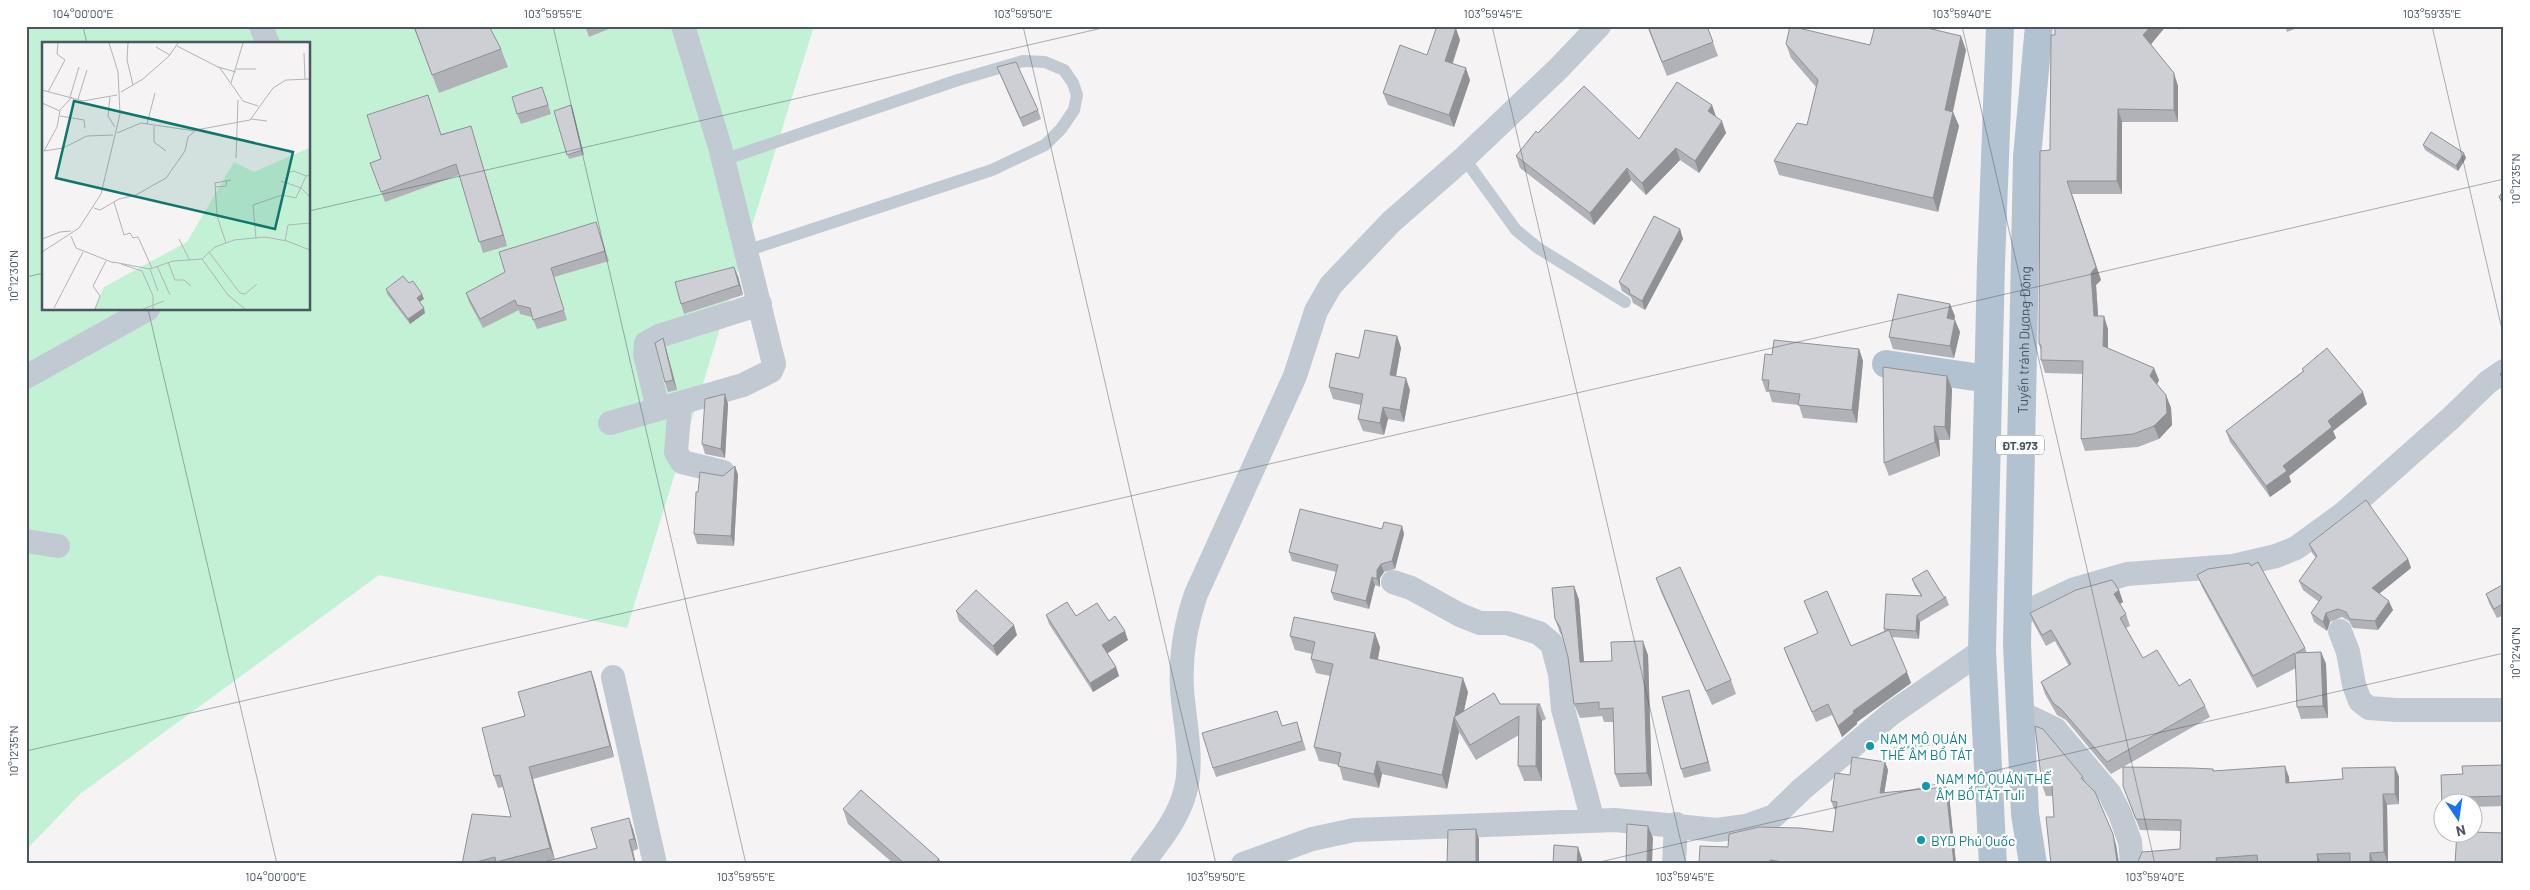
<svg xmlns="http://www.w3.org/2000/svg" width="2530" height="890" viewBox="0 0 2530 890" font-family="Barlow,sans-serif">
  <rect width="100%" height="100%" fill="#f5f3f3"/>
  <path fill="#c3f1d5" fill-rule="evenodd" d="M26,26H814L627,628L379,575L80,794L26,850ZM44,44H309V309H44Z"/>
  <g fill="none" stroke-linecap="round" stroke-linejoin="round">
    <path stroke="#7ad0a6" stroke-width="3" stroke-dasharray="4 2.5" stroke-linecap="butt" d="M1951,741L1963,740
      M1893,749L1946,742"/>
    <path stroke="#c1cad2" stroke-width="12" d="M1464,158L1516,230L1538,248L1625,302
      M723,160L958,80L1023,61L1045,62L1064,70L1073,83L1077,95L1074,110L1061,129L1045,145L992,170L746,251"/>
    <path stroke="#c1cad2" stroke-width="24" d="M261,26L268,44
      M26,377L148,309
      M680,403L676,452L682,462L723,472
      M658,409L645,354L646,343L659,336L760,304
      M610,423L743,385L771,371L774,364L720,147L683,26
      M26,541L58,546
      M1393,582L1411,588L1460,615L1480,623H1507L1539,633L1552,644L1560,674L1563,709L1593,821
      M2019,615L2075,589L2127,574L2233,566L2276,556L2296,548L2344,513L2451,418L2488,382L2504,371
      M2340,631L2348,652L2354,685L2360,701L2369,708L2396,710H2504
      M613,677L655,864
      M2019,712L2055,729L2110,794L2120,814L2130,842L2132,864
      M1142,864C1159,842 1178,819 1185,792C1194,760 1184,720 1182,689C1180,655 1185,626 1196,594L1295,376L1316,311L1331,285L1391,222L1464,158L1558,69L1599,26
      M1243,864L1312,839L1354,830L1615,820L1717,830L1746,826L1774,816L1802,789L1892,713L1982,651
      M1674,864L1676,824"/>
    <g stroke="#b3c2d1" stroke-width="28">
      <path d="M1886,364L1988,379"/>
      <path d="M1993,864L1982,651L1991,264L2000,26"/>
      <path id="s1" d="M2033,864L2025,814L2017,644L2027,157L2039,26"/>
    </g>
  </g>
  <path fill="#b0b2b7" d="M413,26H489L501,49L508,67L439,93Z
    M585,26H616L589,37Z
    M1647,26H1707L1718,56L1667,76Z
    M2055,26H2166L2151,44L2178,86V122H2122V194H2072L2101,280L2096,285L2098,316L2108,329V348L2159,380L2157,384L2166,395L2171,408L2172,425L2159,439L2138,447L2085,451L2081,439L2083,374L2045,373L2041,360V351L2039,344L2050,150Z
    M2285,26H2302L2287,32Z
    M1460,40L1453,63L1470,80L1454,127L1388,105L1383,93L1427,55Z
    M1786,44L1870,45L1966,50L1953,112L1959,126L1938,212L1779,175L1774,161L1807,125L1816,87L1791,58Z
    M997,67L1038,110L1041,119L1023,127Z
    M428,95L441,134L471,126L507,246L483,253L459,175L385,202L370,163L381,159Z
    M546,97L551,114L521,124L517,114Z
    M571,105L584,155L569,159L554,111Z
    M1712,105L1716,117L1726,133L1699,173L1680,160L1646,195L1631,180L1594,225L1520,168L1516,156L1538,133L1639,139Z
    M2423,145L2466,158L2458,171L2425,150Z
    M2504,190V208L2502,205L2499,197Z
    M1680,229L1683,239L1645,310L1633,303L1631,297L1622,291L1619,282Z
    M599,231L609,261L554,277L567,320L537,329L532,317L520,314L519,310L483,328L469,302L466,293Z
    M738,276L743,295L684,314L681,304Z
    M409,283L424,299L419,302L425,313L410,324L387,294L386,289Z
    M1955,316L1954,320L1960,332L1954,358L1893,349L1889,337Z
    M1397,336L1401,348L1396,376L1410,390L1404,422L1388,419L1384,435L1363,431L1358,419L1361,405L1333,399L1329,387L1359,358Z
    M663,338L666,348L677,390L668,392L665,382Z
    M1859,349L1863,361L1857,423L1803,418L1799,405L1772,402L1769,392H1766L1762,380L1772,355Z
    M2302,369L2367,404L2333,431L2336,438L2289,476L2291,482L2270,497L2230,442L2226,431L2303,371Z
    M1947,376L1952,389L1950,440H1939L1940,456L1889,476L1884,463Z
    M725,394L728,404L725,458L705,454L702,444Z
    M735,466L738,475L734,546L697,544L694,534L698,492L723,476Z
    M1402,526L1404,534L1395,569L1384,572L1380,578V587L1375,585L1369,609L1334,600L1331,592L1336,572L1292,561L1289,552L1382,529Z
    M2309,544L2408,559L2411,568L2379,594L2393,610L2378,630L2353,628L2349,621L2342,617L2330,622L2327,631L2314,622L2311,613L2319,602L2303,590L2299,581L2316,558L2312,553Z
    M2197,575L2305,648L2307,653L2321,652L2326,664L2328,718L2301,719L2297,707L2296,668L2257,688L2202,587Z
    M1656,578L1731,680L1736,694L1712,705L1661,592Z
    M1912,579L1944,597H1946L1949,605L1920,622L1919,639L1892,637L1911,683L1857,722V724L1842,737L1832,715L1816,722L1788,659L1784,648L1818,634L1804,601L1851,646L1884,631V629L1921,596L1915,587Z
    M2504,584V615L2497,618L2489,603L2486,594Z
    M1574,586L1579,600L1584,661H1612L1648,655L1652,786L1620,787L1615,774L1614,722H1604L1602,716L1580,718L1574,704L1568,657L1563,637L1560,633L1555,619Z
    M2119,590L2123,602L2120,604L2126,614L2130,626L2126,628L2143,658L2179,686L2205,706L2210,717L2111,774L2066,720L2057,715L2045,694L2041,682L2069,666L2055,641L2046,646L2034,624L2030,613Z
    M956,611L1017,635L997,656L959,621Z
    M1046,615L1076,616L1109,621L1128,640L1107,653L1116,667L1119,676L1093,692L1049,624Z
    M1290,636L1380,647L1378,660L1468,692L1464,711L1500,704H1540L1546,719L1542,721V781H1524L1518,766L1519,735L1476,760L1459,732L1447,789L1382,774L1379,788L1343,780L1339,765L1319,761L1314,747L1330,676L1316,673L1311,659L1312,654L1295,650Z
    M591,671L595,683L614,757L533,779L555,860L597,848L633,829L638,849L633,851L541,864H462L511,817L503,787L498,788L494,776L525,716Z
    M1689,690L1692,700L1711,771L1684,778L1681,769Z
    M1297,722L1306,750L1216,777L1213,768L1282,726Z
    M1885,762L1888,770L1884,793L1946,787L1949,795L1956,864H1699L1728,847L1833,832L1836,810L1834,809L1831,801L1850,775Z
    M2504,765V806L2472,807V802H2442V808L2441,775L2463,774Z
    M2395,767L2399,777V804L2387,805L2388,863L2374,864H2137L2180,849V831L2140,830L2123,786L2213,769L2214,771L2289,777V783L2343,779Z
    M2083,777L2116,845L2119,863L2054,817L2053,796H2046L2042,785Z
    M843,809L939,859L941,864H894L848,824Z"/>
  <path fill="#909195" d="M2151,26H2166L2148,48L2143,35Z
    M2178,26H2182L2179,30Z
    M1456,28L1460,40L1449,73L1445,61Z
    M1961,36L1966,50L1950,124L1945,110Z
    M1466,68L1470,80L1454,127L1449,115Z
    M2174,73L2178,86V122L2174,110Z
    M571,105L573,110L584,155L582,150Z
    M1712,105L1716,117L1708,111Z
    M2118,109L2122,122V194L2117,181Z
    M1953,112L1959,126L1938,212L1933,198Z
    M1722,121L1726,133L1699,173L1695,161Z
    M471,126L507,246L503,235Z
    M1676,148L1680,160L1646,195L1642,183Z
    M2464,153L2466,158L2458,171L2456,166Z
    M1627,168L1631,180L1594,225L1590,213Z
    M2072,194L2101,280L2096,285L2099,329L2094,316L2091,273Z
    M1680,229L1683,239L1645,310L1642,301Z
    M734,267L738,276L743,295L739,285Z
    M422,294L424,299L418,303L417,298Z
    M1950,304L1955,316L1952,331L1947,318Z
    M424,308L425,313L410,324L408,319Z
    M2104,316L2108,329V358L2103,346Z
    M1955,320L1960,332L1954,358L1950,346Z
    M1397,336L1401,348L1394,387L1390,375Z
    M663,338L666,348L677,390L673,380Z
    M1859,349L1863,361L1857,423L1852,410Z
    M2154,368L2159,380L2155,389L2150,376Z
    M1947,376L1952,389L1950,440L1945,427Z
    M1406,378L1410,390L1404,422L1400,410Z
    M2363,392L2367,404L2333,431L2336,438L2289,476L2291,482L2270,497L2266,486L2283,466L2328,421Z
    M725,394L728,404L725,458L721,449Z
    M2166,395L2171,408L2172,425L2159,439L2154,426Z
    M1383,407L1388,419L1384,435L1380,423Z
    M1934,426L1939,440L1940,456L1935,442Z
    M735,466L738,475L734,546L731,536Z
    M1402,526L1404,534L1395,569L1392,561Z
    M2408,559L2411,568L2375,597L2372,588Z
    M1381,564L1384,572L1380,578V587L1377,579V570Z
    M1372,577L1375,585L1369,609L1366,601Z
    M1574,586L1579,600L1585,675L1580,662Z
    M2119,590L2123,602L2118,605L2114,594Z
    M2389,601L2393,610L2378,630L2375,621Z
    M2326,613L2330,622L2327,631L2323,622Z
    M1917,615L1920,622L1919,639L1916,631Z
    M1014,625L1017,635L997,656L993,646Z
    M1125,631L1128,640L1105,655L1102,645Z
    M1375,633L1380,647L1375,672L1370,658Z
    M1643,641L1648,655L1652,786L1647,773Z
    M2321,652L2326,664L2328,718L2323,706Z
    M1116,667L1119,676L1093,692L1090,683Z
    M591,671L595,683L614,757L610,746Z
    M1907,672L1911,683L1857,722V724L1842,737L1838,726L1853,711Z
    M1463,678L1468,692L1460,728L1454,718Z
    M1689,690L1692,700L1711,771L1708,762Z
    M1537,706L1542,721V781L1536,766Z
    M1454,718L1459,732L1447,789L1442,775Z
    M1377,761L1382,774L1379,788L1374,774Z
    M1885,762L1888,770L1883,801L1880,793Z
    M2285,766L2289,777L2290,794L2286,783Z
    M529,767L533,779L555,860L550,848Z
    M2395,767L2399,777V804L2395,794Z
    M1946,787L1949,795L1956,864H1954Z
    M2383,794L2387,805L2388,863L2384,852Z
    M629,818L633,829L638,849L634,839Z
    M1648,826L1653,838L1652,864H1647Z
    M1476,829L1479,839V864H1476Z
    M2113,834L2116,845L2119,864L2117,861Z
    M629,840L633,851L636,864H635Z
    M1578,847L1582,859V864H1577Z
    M2370,853L2374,864H2371L2370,863Z
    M2317,854L2321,864H2318Z
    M939,859L941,864H935Z"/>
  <path fill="#cdcfd5" stroke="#909195" d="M414,26H489L501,49L432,75Z
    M1437,26H1450L1456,28L1445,61L1466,68L1449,115L1383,93L1400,45L1427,55Z
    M1648,26H1707L1713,42L1662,62Z
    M1790,26L1870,45L1875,26H1919L1961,36L1945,110L1953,112L1933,198L1774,161L1797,123L1807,125L1818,80L1786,44Z
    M2055,26H2151L2143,35L2174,73V110L2118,109L2117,181H2067L2096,267L2091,273L2094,316H2104L2103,346L2154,368L2150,376L2166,395L2167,413L2154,426L2133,434L2081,439L2083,361L2041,360V345L2039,344L2040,151L2050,150L2051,35H2055Z
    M1016,62L1038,110L1020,118L997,67Z
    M1677,82L1712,105L1708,111L1722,121L1695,161L1676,148L1642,183L1627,168L1590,213L1516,156L1536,131L1538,133L1584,86L1639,139Z
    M542,87L548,105L517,114L512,97Z
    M428,95L441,135L471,126L503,235L479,242L456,164L381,192L370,163L381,159L367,115Z
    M571,105L582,150L567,155L554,111Z
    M2431,132L2464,153L2456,166L2423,145Z
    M2504,190V204L2499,197Z
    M1654,216L1680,229L1642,301L1630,294L1629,289L1619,282Z
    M596,222L605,251L551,268L564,310L533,320L530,308L517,305L515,300L480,319L466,293L505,272L499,252Z
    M734,267L739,285L681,304L675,282Z
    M403,276L409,283L413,281L422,294L417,298L424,308L408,319L386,289Z
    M1898,294L1950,304L1947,318L1955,320L1950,346L1889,337Z
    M1365,330L1397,336L1390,375L1406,378L1400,410L1383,407L1380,423L1358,419L1363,394L1329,387L1336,353L1359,358Z
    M663,338L673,380L665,382L655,343Z
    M1774,340L1859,349L1852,410L1798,405L1800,394L1768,390L1769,380H1762L1765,354L1772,355Z
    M2327,348L2363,392L2328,421L2332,427L2283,466L2287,471L2266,486L2226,431L2304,371L2302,369Z
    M1883,367L1947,376L1945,427L1934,426L1935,442L1884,463Z
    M2504,371V381L2500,374Z
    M725,394L721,449L702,444L705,399Z
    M735,466L731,536L694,534L696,492H698L700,472L723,476Z
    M2366,500L2408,559L2372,588L2389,601L2375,621L2350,619L2346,612L2338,609L2326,613L2323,622L2311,613L2322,597L2299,581L2317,556L2309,544Z
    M1300,509L1382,529L1384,522L1402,526L1392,561L1381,564L1377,570V579L1372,577L1366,601L1331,592L1338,565L1289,552Z
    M2258,562L2305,648L2296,653L2321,652L2323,706L2297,707L2295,653L2253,676L2197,575L2208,569L2249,563L2251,566Z
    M1680,567L1731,680L1706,691L1656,578Z
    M1927,570L1944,597H1946L1917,615L1916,631L1884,629L1886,594L1922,596L1912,579Z
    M2112,580L2119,590L2114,594L2126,614L2120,618L2143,658L2157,650L2179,686L2190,679L2205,706L2107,762L2061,709L2053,703L2041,682L2071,664L2051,630L2042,635L2030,613L2076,590Z
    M2504,584V603L2494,609L2486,594Z
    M1574,586L1580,662L1612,661L1611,642L1643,641L1647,773L1615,774L1613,708L1599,709V702L1574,704L1568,657L1560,627L1555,619L1552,588Z
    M976,590L1014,625L993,646L956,611Z
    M1827,591L1851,646L1889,630L1907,672L1853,711L1854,713L1838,726L1828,704L1812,712L1784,648L1818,633L1804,601Z
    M1067,602L1076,616L1097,603L1109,621L1115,616L1125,631L1102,645L1116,667L1090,683L1046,615Z
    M1294,617L1375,633L1370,658L1463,678L1455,716L1454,717V718L1442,775L1377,761L1374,774L1338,766L1341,753L1314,747L1333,664L1311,659L1315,642L1290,636Z
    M591,671L610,746L529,767L550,848L496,862L495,857L469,864H462L472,814L511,817L500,775L494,776L482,728L525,716L518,692Z
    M1689,690L1708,762L1681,769L1662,697Z
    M1494,693L1500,704H1540L1537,706L1536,766H1518L1519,716L1470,745L1454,717Z
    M1277,711L1282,726L1297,722L1302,741L1213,768L1202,733Z
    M2035,726L2043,729L2083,777L2081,778L2095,792L2113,834L2117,861L2120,864H2051L2046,817H2054L2052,785H2042Z
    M1852,757L1885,762L1880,793L1946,787L1954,864H1795L1770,860V864H1699L1700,846L1728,847L1729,834L1759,827L1800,828L1833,832L1837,802L1831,801L1835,773L1850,775Z
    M2504,765V796L2463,797V802H2442V808L2441,775L2463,774L2462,766Z
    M2285,766L2286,783L2343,779L2342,768L2395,767V794H2383L2384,852L2370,853V863H2350V853L2317,854L2318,864H2258L2257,855L2216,858L2217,864H2137L2142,852L2180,849L2181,820L2136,819L2123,786V767L2191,768L2213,769V771Z
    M861,790L939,859L935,864H905L843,809Z
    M629,818L634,839L629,840L635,864H545L544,862L597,848L591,828Z
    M1627,824L1648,826L1647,864H1626Z
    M1476,829V864H1447L1448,830Z
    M2457,832H2472L2504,833V864H2455Z
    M1554,845L1578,847L1577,864H1553Z"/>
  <path fill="none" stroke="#4a5661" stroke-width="1" stroke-opacity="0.45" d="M83,26L87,44M553,26L746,864M1023,26L1216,864M1492,26L1686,864M1962,26L2155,864M2432,26L2504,338M309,211L1111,26M26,277L44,273M148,309L277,864M26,751L2504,179M1591,864L2504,653"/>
  <g fill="#0f9aa8" stroke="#fff" stroke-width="2">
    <circle cx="1870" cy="746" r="5"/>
    <circle cx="1926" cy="786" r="5"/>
    <circle cx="1921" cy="840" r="5"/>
  </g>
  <g text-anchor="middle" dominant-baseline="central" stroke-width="4.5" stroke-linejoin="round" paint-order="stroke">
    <rect fill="#fff" stroke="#808990" stroke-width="1" x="1996" y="435.5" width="48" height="19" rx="4"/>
    <g font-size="12" font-weight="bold" fill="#4a5661">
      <text x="2020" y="445">ĐT.973</text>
    </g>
    <g font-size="14" fill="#4a5661" stroke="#fff">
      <text stroke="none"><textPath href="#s1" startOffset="525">Tuyến tránh Dương Đông</textPath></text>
    </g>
    <g font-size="14" fill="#0d838f" stroke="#fff" text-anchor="start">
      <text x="1880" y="738">NAM MÔ QUÁN<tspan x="1880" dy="16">THẾ ÂM BỒ TÁT</tspan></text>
      <text x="1936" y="778">NAM MÔ QUÁN THẾ<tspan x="1936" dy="16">ÂM BỒ TÁT Tuli</tspan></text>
      <text x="1931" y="840">BYD Phú Quốc</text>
    </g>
  </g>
  <g transform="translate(42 42)">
    <rect width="268" height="268" fill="#f5f3f3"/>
    <path d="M267,106V267H52L62,245L145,200L192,120L212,130Z" fill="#c3f1d5"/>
    <path fill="none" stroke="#b1b4b9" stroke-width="1" d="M86,1L85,18L91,43M135,4L178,26L201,59L216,64M114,5L128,13M262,11L263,37M176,25L194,30M194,27H214M189,41L201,1M0,48L41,59L75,53M6,50L23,18L15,12L16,1M79,50L101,37L127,14L136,1M28,55L37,25M68,55L66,74L73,85M36,57L45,28M0,61L18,69L15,85L2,109L21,106L45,94L71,93M18,68L30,55M18,74L42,78L43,86M209,77L225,79M105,82L113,51M112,84V100L124,109M75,91L99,81L153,89M194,116L196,58M245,131L252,129L264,134M239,139L259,146L268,155M174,145L184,144L185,138M72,160L82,193L88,191L91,196L96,195L110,226M52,166L58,168L77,157L94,153L124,136L143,109L146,95L154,88L208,78L231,46L244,38L268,37M29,194L34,206L72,221M0,197L18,190L29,189M137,197L148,219M214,197L211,163L240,153L254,156L264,134L268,133M243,199L246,183L268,181M184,201L175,174L173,141L189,138M0,210L37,186L59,152L78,72L76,30L67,1M167,210L198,251L203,252L215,242M160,217L186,253L203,267M71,220L108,227L131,219L160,217L173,205L192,198L223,195L245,199L268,208M126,220L133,238H142L149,244M79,222L100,229L111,254V267M115,224L128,253M108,227L116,249M12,266L41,210M53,267L58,254L51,244L64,219M101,267L122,259"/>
    <path fill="#0f766e" fill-opacity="0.15" stroke="#0f766e" stroke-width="2.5" d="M32,59L251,110L233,187L14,136Z"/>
    <rect width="268" height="268" fill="none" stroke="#4a5661" stroke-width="2.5"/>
  </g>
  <rect width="2530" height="890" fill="none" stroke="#ffffff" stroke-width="55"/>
  <g transform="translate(2458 818) rotate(167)"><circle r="24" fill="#ffffff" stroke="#b7bbc0"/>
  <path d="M0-4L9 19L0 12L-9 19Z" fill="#1a73e8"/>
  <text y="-8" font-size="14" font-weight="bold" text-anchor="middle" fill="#4a5661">N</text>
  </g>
  <rect x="28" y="28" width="2474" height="834" fill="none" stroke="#4a5661" stroke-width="2"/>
  <g font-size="12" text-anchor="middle" fill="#4a5661">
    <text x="83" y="18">104°00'00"E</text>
    <text x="553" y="18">103°59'55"E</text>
    <text x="1023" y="18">103°59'50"E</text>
    <text x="1493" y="18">103°59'45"E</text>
    <text x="1962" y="18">103°59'40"E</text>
    <text x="2432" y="18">103°59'35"E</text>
    <text transform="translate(2516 179) rotate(-90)" y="4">10°12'35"N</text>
    <text transform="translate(14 276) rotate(-90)" y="4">10°12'30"N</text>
    <text transform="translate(2516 653) rotate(-90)" y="4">10°12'40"N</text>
    <text transform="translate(14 751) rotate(-90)" y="4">10°12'35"N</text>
    <text x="276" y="881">104°00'00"E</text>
    <text x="746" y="881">103°59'55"E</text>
    <text x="1216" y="881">103°59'50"E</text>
    <text x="1685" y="881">103°59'45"E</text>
    <text x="2155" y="881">103°59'40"E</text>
  </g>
</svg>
